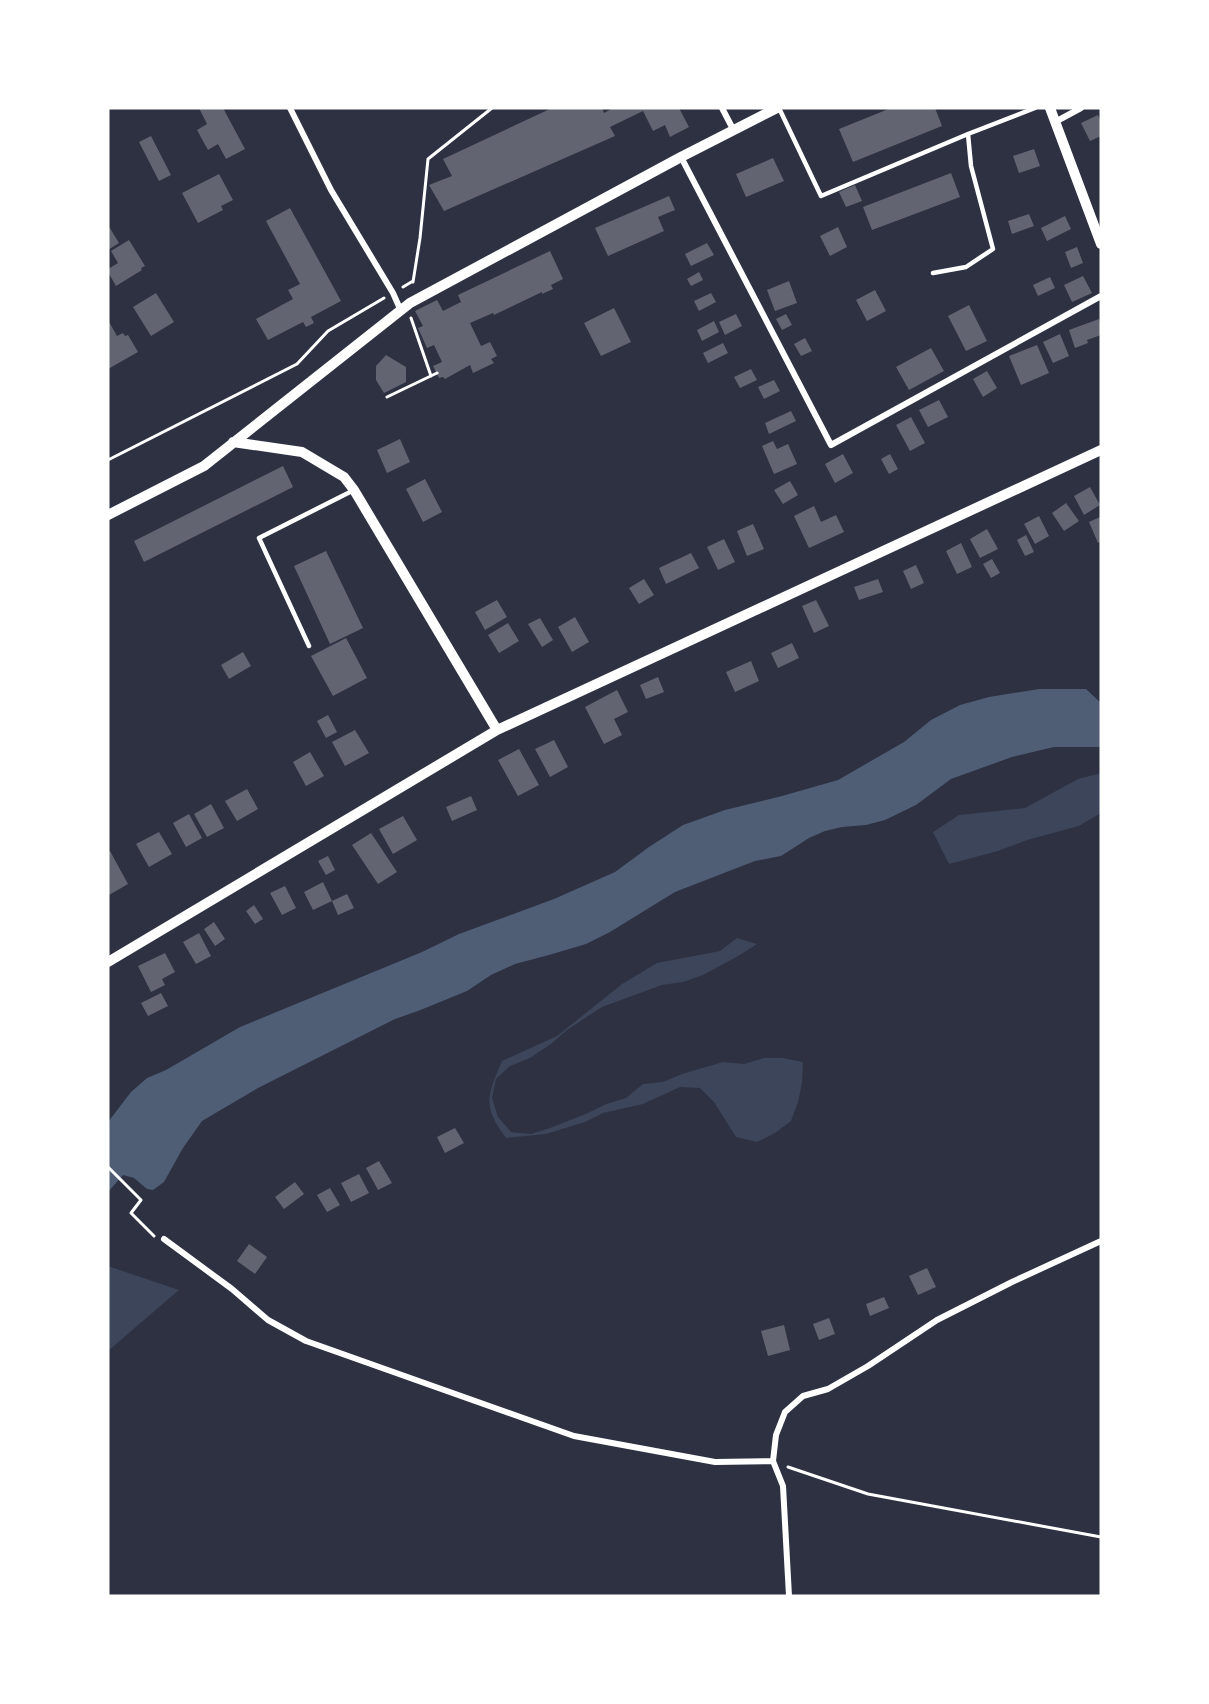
<svg xmlns="http://www.w3.org/2000/svg" width="1209" height="1704" viewBox="0 0 1209 1704" font-family="Inter,sans-serif">
  <rect width="100%" height="100%" fill="#2d3142"/>
  <path fill="#3c4559" d="M1101,773V813L1079,826L1027,840L998,851L949,864L933,832L959,815L1025,808L1078,779Z
    M737,938L757,944L740,955L703,975L683,982L662,985L602,1007L567,1030L551,1044L530,1058L510,1066L496,1079L492,1098L498,1117L511,1132L531,1134L550,1128L588,1113L606,1104L626,1098L643,1084L663,1082L682,1074L723,1062L744,1064L764,1058H783L803,1062L802,1083L798,1102L791,1121L775,1133L757,1142L736,1137L714,1102L700,1088L680,1087L643,1104L603,1113L585,1122L546,1134L506,1138C482,1106 487,1096 502,1061L557,1036L622,984L657,963L720,951Z
    M108,1266L179,1290L108,1351Z"/>
  <path fill="#4f5d75" d="M1039,689H1086L1101,703V747H1054L1012,757L951,779L916,805L885,820L866,825L842,827L825,831L809,838L781,856L755,861L675,892L610,932L586,944L549,955L515,964L491,975L467,991L418,1011L395,1019L258,1088L202,1121L183,1148L164,1182L153,1190L147,1189L134,1178L123,1175L108,1192V1122L131,1092L147,1078L166,1070L240,1027L422,952L459,934L554,899L615,872L649,847L683,825L725,810L782,796L838,780L904,742L931,720L960,705L989,697Z"/>
  <path fill="#626471" d="M199,108H223L245,149L226,159L218,144L208,150L197,130L207,124Z
    M552,108H602L604,113L613,108H679L689,127L670,137L665,125L653,131L643,111L610,127L615,136L444,211L429,185L452,176L443,159Z
    M891,108H935L942,126L853,162L839,129Z
    M1098,115L1101,122V136L1090,141L1081,123Z
    M151,136L171,175L159,181L139,142Z
    M1034,149L1040,166L1019,173L1013,156Z
    M773,158L784,181L746,197L736,174Z
    M951,173L960,197L872,230L863,207Z
    M219,174L233,200L221,206L223,210L198,223L182,193Z
    M855,185L862,201L846,207L839,192Z
    M669,196L675,210L658,217L664,231L608,256L595,228Z
    M290,208L341,301L311,317L314,323L306,327L303,322L268,340L256,319L293,299L288,290L300,284L266,221Z
    M1029,214L1034,226L1012,234L1008,221Z
    M1065,216L1071,229L1047,241L1041,228Z
    M108,225L119,243L108,250Z
    M838,227L847,247L830,256L820,236Z
    M129,240L145,266L141,268L142,270L116,286L108,272V269L118,263L111,251Z
    M707,243L714,255L691,266L685,254Z
    M1077,247L1083,263L1071,268L1065,252Z
    M550,251L563,279L551,285L553,289L542,294V292L494,315L493,313L470,323L481,346L490,342L497,356L491,359L494,363L473,373L470,365L445,379L443,377L439,378L433,366L442,362L434,345L427,348L418,328L423,326L415,311L437,300L443,311L461,302L458,295Z
    M699,272L703,280L691,286L687,279Z
    M1083,276L1092,293L1072,302L1064,285Z
    M1050,277L1055,288L1038,296L1033,285Z
    M789,281L797,303L775,311L767,290Z
    M875,290L886,311L867,321L856,300Z
    M156,293L174,322L151,336L133,307Z
    M711,293L716,302L699,311L694,301Z
    M969,305L987,341L966,351L948,316Z
    M614,308L631,342L601,356L584,323Z
    M736,314L742,326L725,335L719,322Z
    M786,314L792,325L782,330L776,319Z
    M1099,319L1101,325V335L1087,340L1088,343L1075,348L1069,330Z
    M108,320L117,336L123,333L125,336L128,335L138,352L108,369Z
    M714,321L719,332L702,341L697,330Z
    M1060,334L1069,356L1053,363L1043,342Z
    M805,338L812,351L801,356L794,344Z
    M723,343L728,353L708,363L703,353Z
    M1037,345L1049,373L1021,385L1009,356Z
    M931,348L944,371L909,390L896,367Z
    M386,355L406,367V382L384,393L376,380V366Z
    M751,369L757,380L740,388L734,377Z
    M987,371L997,388L983,397L973,379Z
    M774,380L780,391L764,399L758,387Z
    M939,400L948,417L928,427L919,410Z
    M791,411L796,421L769,434L765,423Z
    M911,417L925,443L910,451L896,425Z
    M400,439L410,462L387,473L377,450Z
    M773,441L777,449L788,444L797,464L774,474L762,446Z
    M843,454L853,473L835,483L825,464Z
    M890,454L898,469L889,474L881,459Z
    M283,466L293,487L144,562L134,541Z
    M425,479L442,512L423,522L406,489Z
    M790,481L798,495L783,504L774,490Z
    M1090,487L1100,505L1084,515L1074,496Z
    M1066,503L1079,521L1064,531L1052,513Z
    M814,506L821,522L836,515L844,532L809,548L794,516Z
    M1039,516L1049,536L1035,544L1024,524Z
    M1100,517L1101,541L1098,543L1089,522Z
    M753,524L764,549L747,556L737,531Z
    M987,529L998,549L980,558L970,539Z
    M1026,535L1034,552L1025,556L1017,540Z
    M724,539L735,562L718,570L707,547Z
    M961,543L972,567L957,574L946,551Z
    M326,551L363,628L330,644L294,566Z
    M691,553L699,568L666,584L659,568Z
    M992,559L1000,573L991,578L983,564Z
    M916,565L924,583L911,589L903,571Z
    M644,579L654,595L639,604L629,588Z
    M878,579L883,592L859,600L854,587Z
    M497,600L507,617L485,630L475,612Z
    M816,600L829,626L814,633L802,606Z
    M575,617L589,642L572,652L558,627Z
    M540,618L553,640L542,647L528,624Z
    M508,623L519,641L499,653L488,635Z
    M346,638L367,678L333,696L311,656Z
    M792,643L799,658L778,668L771,653Z
    M243,652L251,666L229,679L221,665Z
    M751,661L759,681L735,692L726,672Z
    M658,677L664,692L646,699L640,685Z
    M617,690L628,712L614,719L622,735L604,744L585,707Z
    M328,715L337,732L326,738L317,721Z
    M355,730L369,753L345,766L332,742Z
    M554,740L568,767L550,777L535,749Z
    M519,749L539,785L518,796L498,760Z
    M310,752L324,776L306,786L293,762Z
    M247,789L258,809L237,821L225,801Z
    M471,796L477,810L452,821L446,807Z
    M211,804L224,828L207,837L194,814Z
    M189,814L202,838L186,847L173,823Z
    M403,816L417,840L393,854L379,829Z
    M159,832L172,854L149,867L136,844Z
    M371,833L397,872L378,884L352,845Z
    M110,851L128,884L109,895L108,892V852Z
    M328,856L335,870L326,875L318,861Z
    M323,882L332,901L347,894L354,908L338,915L332,901L313,910L304,892Z
    M285,886L296,908L282,915L270,893Z
    M254,905L263,919L255,924L246,911Z
    M214,922L225,939L215,946L204,929Z
    M199,933L211,956L196,964L183,942Z
    M165,953L175,972L162,979L165,985L151,992L138,966Z
    M161,993L168,1006L148,1016L141,1003Z
    M455,1128L464,1143L445,1153L437,1137Z
    M379,1161L392,1183L378,1190L366,1168Z
    M359,1174L369,1193L351,1202L341,1183Z
    M295,1182L304,1194L284,1209L275,1197Z
    M330,1188L340,1205L327,1212L317,1195Z
    M249,1244L267,1257L255,1274L237,1261Z
    M927,1268L936,1287L918,1295L909,1276Z
    M884,1297L889,1308L870,1316L866,1304Z
    M829,1318L835,1334L819,1340L813,1324Z
    M784,1325L790,1350L768,1356L761,1331Z"/>
  <g fill="none" stroke-linecap="round" stroke-linejoin="round">
    <path stroke="#fff" stroke-width="3" d="M413,282L420,238L428,159L492,108
      M403,287L413,281
      M411,318L431,376
      M387,397L437,373
      M108,460L297,364L328,331L384,298
      M108,1167L141,1200L131,1213L154,1236
      M788,1467L868,1494L1101,1537"/>
    <path stroke="#fff" stroke-width="4.5" d="M779,108L821,196L968,134L1035,108
      M933,273L966,267L993,249L971,166L968,134
      M309,646L259,538L354,490"/>
    <path stroke="#fff" stroke-width="6" d="M290,108L331,190L393,293L401,311
      M722,108L734,131
      M1055,122L1081,108
      M681,157L831,445L1101,296
      M164,1239L232,1289L268,1320L306,1341L574,1436L715,1462L773,1461
      M789,1596L783,1486L773,1461L776,1435L785,1412L803,1396L828,1389L868,1366L937,1320L1012,1282L1101,1241"/>
    <path stroke="#fff" stroke-width="10" d="M1050,108L1101,244
      M233,442L302,452L344,477L354,490L497,730
      M108,515L204,466L410,303L681,157L777,108
      M108,962L497,730L1101,450"/>
  </g>
  <rect width="1209" height="1704" fill="none" stroke="#ffffff" stroke-width="219"/>
</svg>
